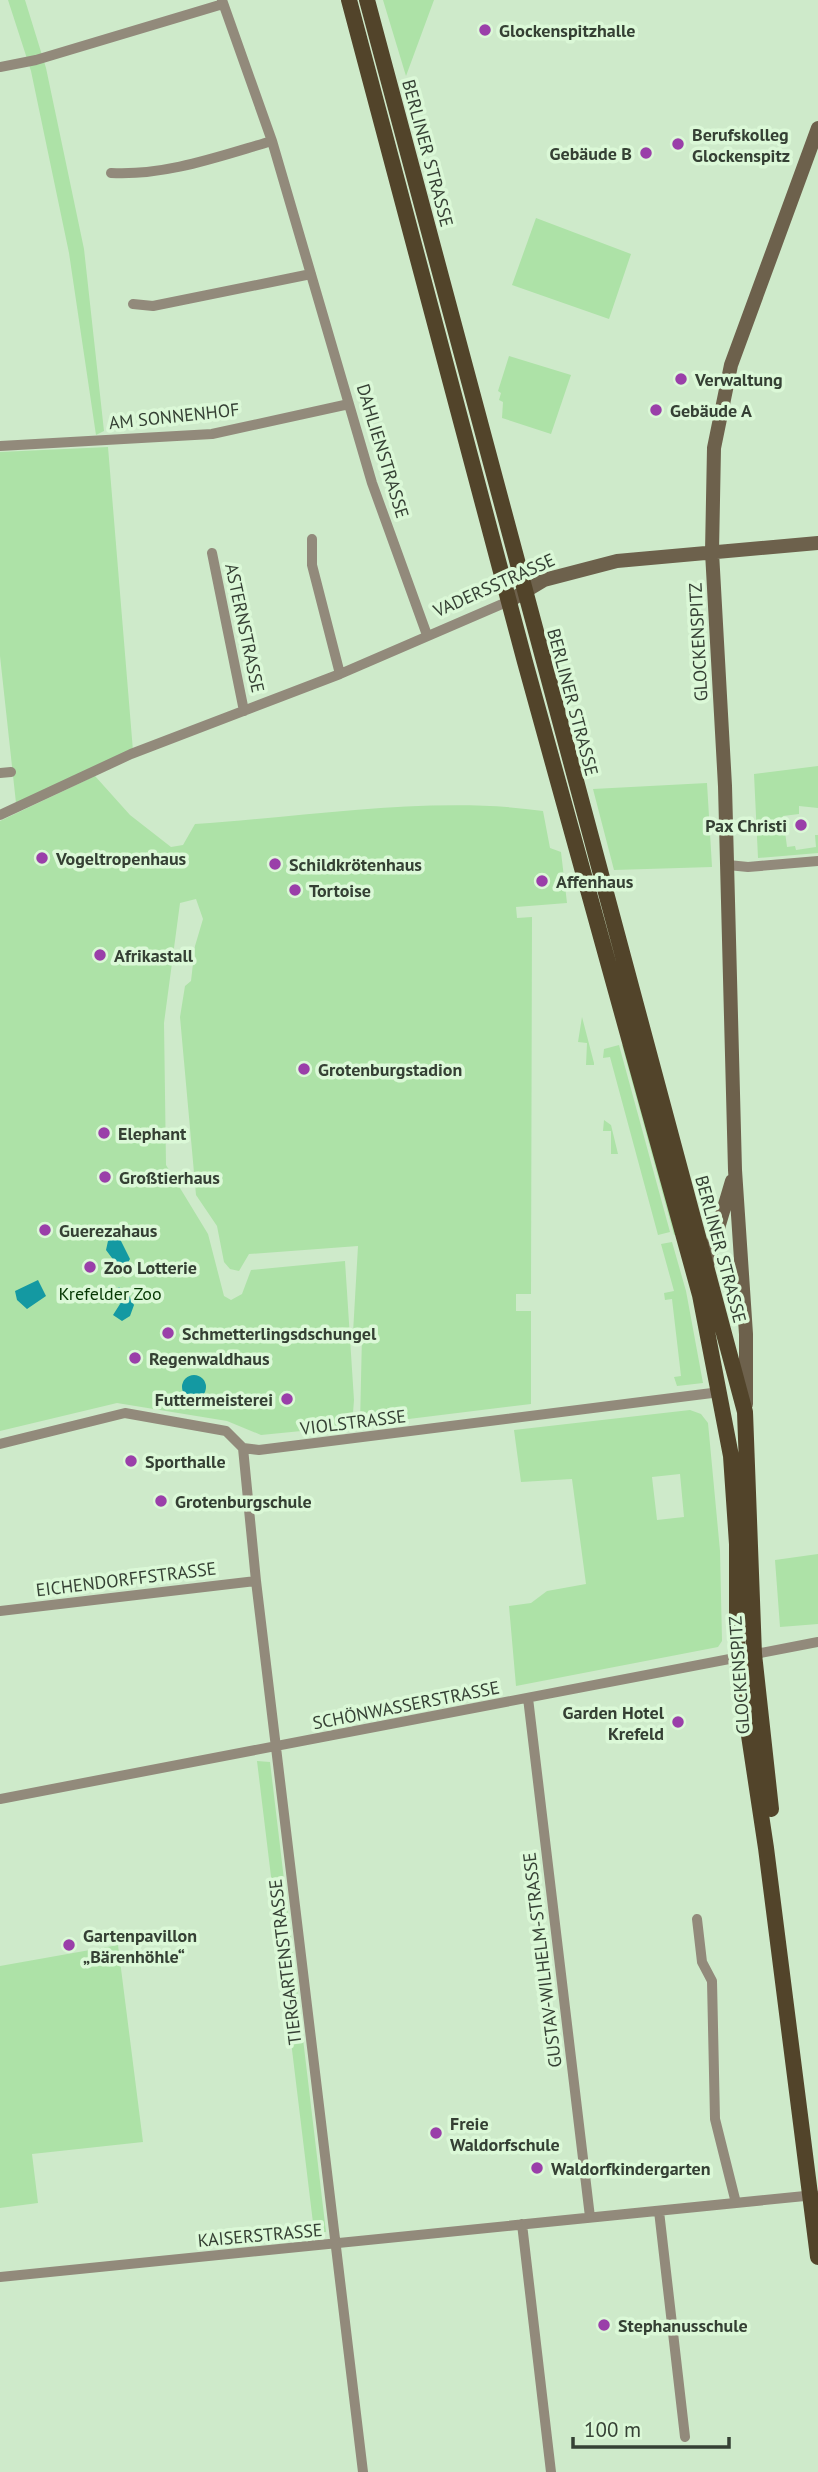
<svg xmlns="http://www.w3.org/2000/svg" width="818" height="2472" viewBox="0 0 818 2472" font-family="'PT Sans',sans-serif">
  <rect width="100%" height="100%" fill="#ceeaca"/>
  <path fill="#ade2a7" fill-rule="evenodd" d="M8,0H25L46,68L84,249L104,431L96,435L69,253L31,71Z
    M383,0H434L406,76Z
    M536,218L631,254L609,319L512,285Z
    M509,356L571,375L551,434L502,418L503,402L499,400L501,393L498,391Z
    M108,447L133,751L16,803L0,656V452Z
    M818,766V808L799,806V814L783,816L787,847L795,846L796,850L816,847L815,835H818V853L758,858L754,774Z
    M95,776L130,815L171,847L183,845L195,824C305,817 435,795 543,811L550,848L561,852L567,903L516,907L517,918L532,917L531,1294H516V1311H531V1404L360,1425L362,1335L353,1333L358,1246L249,1254L239,1271L230,1269L224,1262L217,1226L196,1195L180,1017L185,986L191,981L195,946L203,919L196,899L180,903L164,1023L166,1165L208,1234L224,1296L231,1300L242,1294L251,1270L345,1261L354,1400L352,1426L261,1435L227,1421L117,1403L0,1431V821Z
    M707,783L712,867L614,870L593,789Z
    M582,1017L594,1063V1065H586L587,1043L578,1042Z
    M619,1045L670,1232L658,1235L610,1057L603,1058L604,1049Z
    M622,1045L626,1046L677,1235H674Z
    M604,1120L611,1125L618,1154H611V1131H603Z
    M672,1242L686,1291L703,1383L677,1386L674,1377L681,1376L672,1299L665,1300L664,1293L674,1291L661,1244Z
    M690,1410L701,1414L708,1423L720,1551L722,1641L718,1647L516,1686L509,1606L531,1603L547,1591L586,1584L572,1479L521,1482L514,1430ZM680,1474L684,1517L657,1520L652,1477Z
    M818,1554V1624L780,1627L775,1560Z
    M257,1761L270,1762L326,2232L314,2231Z
    M118,1945L143,2142L32,2154L38,2203L0,2208V1966Z"/>
  <path fill="#1499a2" d="M115,1237L120,1239L130,1259L126,1266L115,1262L106,1250L108,1241Z
    M38,1280L46,1296L27,1309L17,1300L15,1291Z
    M119,1287L128,1294L134,1305L130,1316L122,1321L113,1315L120,1304L112,1291Z
    M182 1387a12 12 0 1 1 24 0a12 12 0 1 1-24 0Z"/>
  <g fill="none" stroke-linecap="round" stroke-linejoin="round">
    <path stroke="#928a7b" stroke-width="10" d="M222,0L272,141L372,483L427,635
      M0,67L36,60L223,4
      M111,173C166,176 220,156 272,141
      M133,304L153,306L311,274
      M0,446L212,434L349,404
      M312,539V565L340,674
      M212,553L244,711
      M0,773L11,772
      M0,815L131,754L340,674L509,601
      M728,865L748,867L818,861
      M0,1444L125,1413L226,1431L243,1448L259,1450L720,1392
      M243,1448L256,1581L363,2472
      M0,1611L256,1581
      M528,1698L590,2217
      M0,1799L818,1642
      M697,1919L702,1962L712,1981L715,2119L736,2203
      M659,2211L685,2437
      M522,2224L551,2472
      M0,2277L815,2195"/>
    <path stroke="#6d614c" stroke-width="14" d="M509,601L544,580L617,561L818,543
      M705,1272L732,1181
      M746,1404V1334L735,1170L725,786L712,552L714,448L731,365L818,128"/>
    <path stroke="#52442a" stroke-width="16" d="M349,0L525,662L700,1295L731,1456L737,1544V1656L766,1848L818,2257
      M367,0L745,1412L754,1654L771,1809"/>
  </g>
  <g fill="#9a3fa9" stroke="#dbf8d7" stroke-width="2.5">
    <circle cx="485" cy="30" r="7"/>
    <circle cx="678" cy="144" r="7"/>
    <circle cx="646" cy="153" r="7"/>
    <circle cx="681" cy="379" r="7"/>
    <circle cx="656" cy="410" r="7"/>
    <circle cx="801" cy="825" r="7"/>
    <circle cx="42" cy="858" r="7"/>
    <circle cx="275" cy="864" r="7"/>
    <circle cx="542" cy="881" r="7"/>
    <circle cx="295" cy="890" r="7"/>
    <circle cx="100" cy="955" r="7"/>
    <circle cx="304" cy="1069" r="7"/>
    <circle cx="104" cy="1133" r="7"/>
    <circle cx="105" cy="1177" r="7"/>
    <circle cx="45" cy="1230" r="7"/>
    <circle cx="90" cy="1267" r="7"/>
    <circle cx="168" cy="1333" r="7"/>
    <circle cx="135" cy="1358" r="7"/>
    <circle cx="287" cy="1399" r="7"/>
    <circle cx="131" cy="1461" r="7"/>
    <circle cx="161" cy="1501" r="7"/>
    <circle cx="678" cy="1722" r="7"/>
    <circle cx="69" cy="1945" r="7"/>
    <circle cx="436" cy="2133" r="7"/>
    <circle cx="537" cy="2168" r="7"/>
    <circle cx="604" cy="2325" r="7"/>
  </g>
  <g text-anchor="middle" dominant-baseline="central" stroke-width="7" stroke-linejoin="round" paint-order="stroke">
    <g font-size="18" font-weight="bold" fill="#354034" stroke="#dbf8d7" text-anchor="start">
      <text x="499" y="30">Glockenspitzhalle</text>
      <text x="692" y="134">Berufskolleg<tspan x="692" dy="21">Glockenspitz</tspan></text>
      <text x="632" y="153" text-anchor="end">Gebäude B</text>
      <text x="695" y="379">Verwaltung</text>
      <text x="670" y="410">Gebäude A</text>
      <text x="787" y="825" text-anchor="end">Pax Christi</text>
      <text x="56" y="858">Vogeltropenhaus</text>
      <text x="289" y="864">Schildkrötenhaus</text>
      <text x="556" y="881">Affenhaus</text>
      <text x="309" y="890">Tortoise</text>
      <text x="114" y="955">Afrikastall</text>
      <text x="318" y="1069">Grotenburgstadion</text>
      <text x="118" y="1133">Elephant</text>
      <text x="119" y="1177">Großtierhaus</text>
      <text x="59" y="1230">Guerezahaus</text>
      <text x="104" y="1267">Zoo Lotterie</text>
      <text x="182" y="1333">Schmetterlingsdschungel</text>
      <text x="149" y="1358">Regenwaldhaus</text>
      <text x="273" y="1399" text-anchor="end">Futtermeisterei</text>
      <text x="145" y="1461">Sporthalle</text>
      <text x="175" y="1501">Grotenburgschule</text>
      <text x="664" y="1712" text-anchor="end">Garden Hotel<tspan x="664" dy="21">Krefeld</tspan></text>
      <text x="83" y="1935">Gartenpavillon<tspan x="83" dy="21">„Bärenhöhle“</tspan></text>
      <text x="450" y="2123">Freie<tspan x="450" dy="21">Waldorfschule</tspan></text>
      <text x="551" y="2168">Waldorfkindergarten</text>
      <text x="618" y="2325">Stephanusschule</text>
    </g>
    <g font-size="18" fill="#354034" stroke="#dbf8d7">
      <text transform="translate(428 153) rotate(75)">BERLINER STRASSE</text>
      <text transform="translate(174 416) rotate(-6)">AM SONNENHOF</text>
      <text transform="translate(383 451) rotate(73)">DAHLIENSTRASSE</text>
      <text transform="translate(494 585) rotate(-24)">VADERSSTRASSE</text>
      <text transform="translate(245 628) rotate(78)">ASTERNSTRASSE</text>
      <text transform="translate(698 642) rotate(-93)">GLOCKENSPITZ</text>
      <text transform="translate(573 702) rotate(75)">BERLINER STRASSE</text>
      <text transform="translate(721 1249) rotate(75)">BERLINER STRASSE</text>
      <text transform="translate(353 1422) rotate(-7)">VIOLSTRASSE</text>
      <text transform="translate(126 1579) rotate(-7)">EICHENDORFFSTRASSE</text>
      <text transform="translate(739 1675) rotate(-94)">GLOCKENSPITZ</text>
      <text transform="translate(406 1705) rotate(-11)">SCHÖNWASSERSTRASSE</text>
      <text transform="translate(542 1960) rotate(-97)">GUSTAV-WILHELM-STRASSE</text>
      <text transform="translate(285 1962) rotate(-97)">TIERGARTENSTRASSE</text>
      <text transform="translate(260 2235) rotate(-5)">KAISERSTRASSE</text>
    </g>
    <g font-size="18" fill="#053702" stroke="#dbf8d7">
      <text x="110" y="1293">Krefelder Zoo</text>
    </g>
  </g>
  <path d="M573 2437v10h156v-10" fill="none" stroke="#354034" stroke-width="3.5"/>
  <text x="584" y="2437" font-size="21" fill="#354034" stroke="#dbf8d7" stroke-width="5" paint-order="stroke">100 m</text>
</svg>
